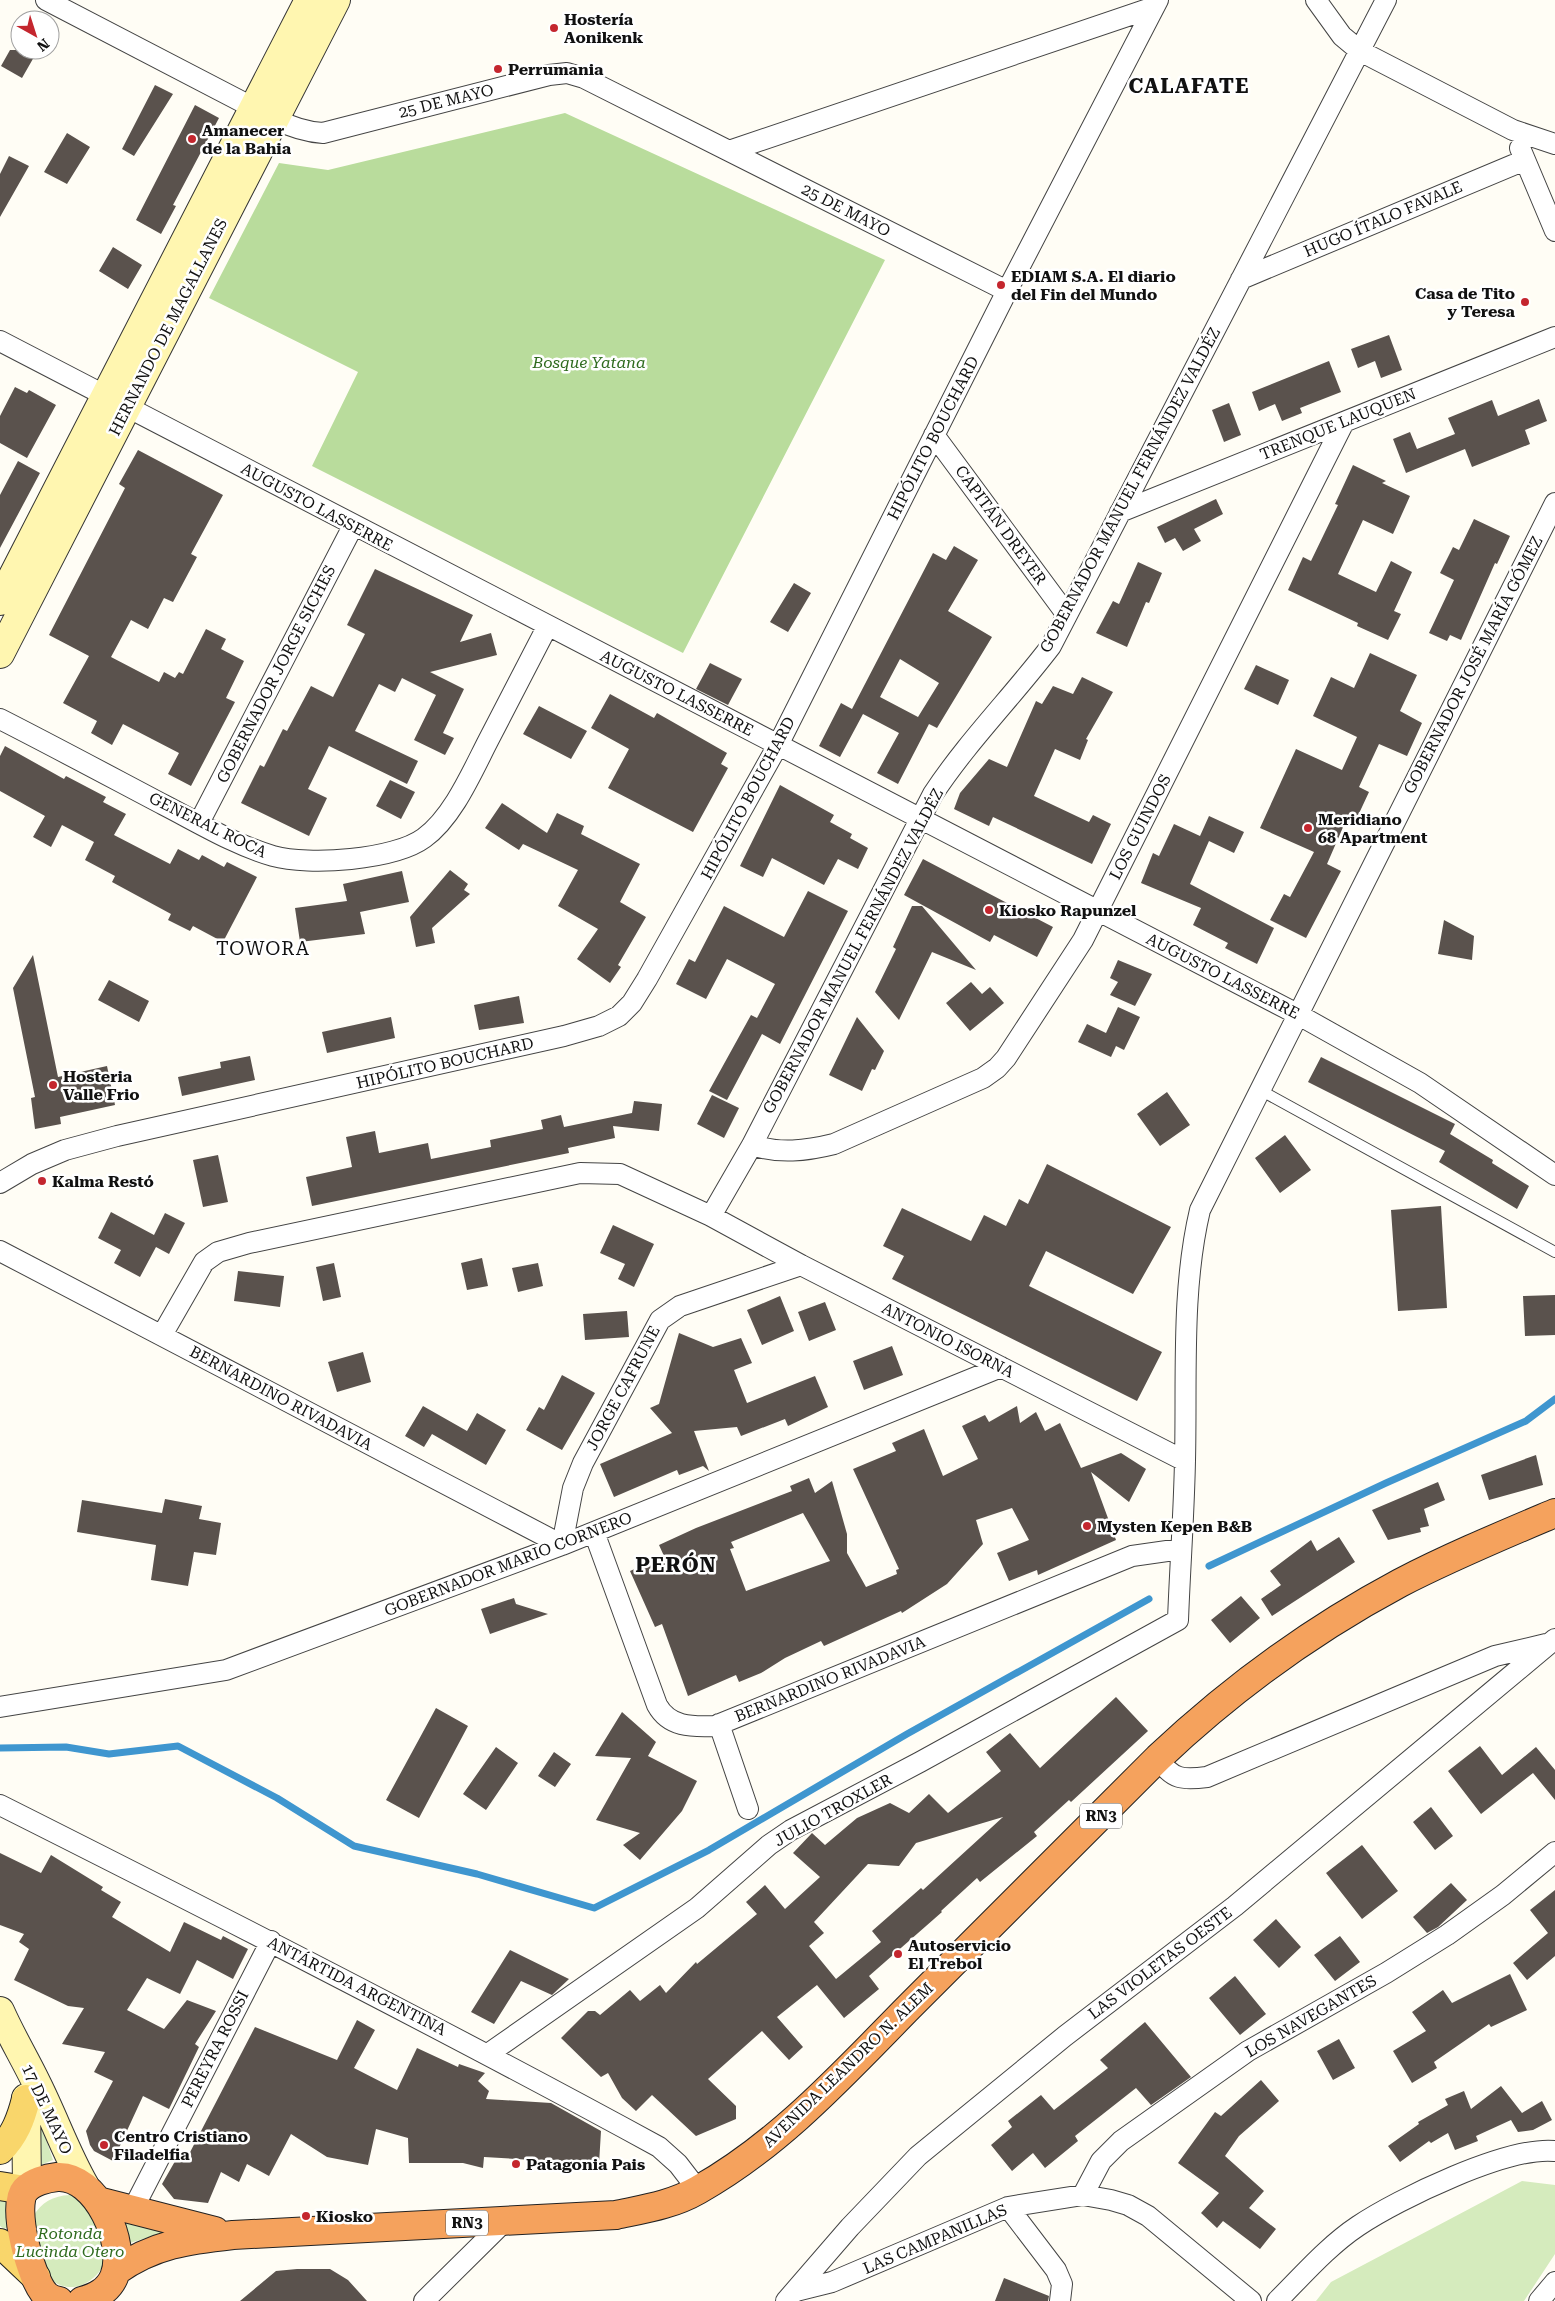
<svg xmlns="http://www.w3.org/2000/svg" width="1555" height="2301" viewBox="0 0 1555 2301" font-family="'Roboto Serif',serif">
  <rect width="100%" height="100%" fill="#fffdf5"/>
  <path fill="#d5ebbd" d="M30,2091L53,2160L38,2166Z
    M1522,2181L1555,2185V2254L1524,2301H1316L1331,2282Z
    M0,2195L11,2196L8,2227L4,2229L0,2226Z
    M70,2195L85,2200C91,2213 104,2233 106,2246C111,2274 74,2301 51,2279C37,2263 37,2238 33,2217C41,2202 53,2196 70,2195Z
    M122,2218L165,2232L130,2243Z"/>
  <path fill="#b9dc9c" d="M565,113L885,260L683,653L312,466L358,372L209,298L279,163L328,170Z"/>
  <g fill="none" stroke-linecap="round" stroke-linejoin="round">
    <path stroke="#3f96cf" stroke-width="7" d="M1209,1566L1386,1483L1526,1421L1555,1399
      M0,1748L66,1747L109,1754L178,1746L277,1798L354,1846L477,1874L594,1908L709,1850L907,1734L1149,1599"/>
  </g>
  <path fill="#5a524d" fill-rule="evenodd" d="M10,50H38L22,78L1,66Z
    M155,85L173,94L134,156L122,149Z
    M195,105L219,118L173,205L176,206L161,234L136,220Z
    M67,133L90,147L67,184L44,172Z
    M9,156L29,166L0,217V174Z
    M113,247L142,265L128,289L99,271Z
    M1389,335L1402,370L1381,378L1375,361L1358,368L1351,349Z
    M1329,361L1341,392L1300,408L1302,413L1282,421L1275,404L1259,411L1252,392Z
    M15,387L27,393L29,390L56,405L27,458L0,443V416Z
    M1539,399L1547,421L1525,430L1530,444L1472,467L1465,449L1406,473L1393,439L1410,432L1417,449L1455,434L1448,418L1492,400L1498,416Z
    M1229,403L1241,435L1224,442L1212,410Z
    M138,450L223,495L191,554L197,557L173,602L164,598L148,629L131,620L111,657L159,682L164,672L175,678L179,672L183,674L206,629L226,639L221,649L244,661L226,698L235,702L191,786L168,774L179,753L123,724L112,745L91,733L97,721L63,703L89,656L49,635L125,488L119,484Z
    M18,461L40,473L0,548V495Z
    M1353,465L1386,481L1382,483L1410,496L1393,534L1363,520L1338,574L1376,592L1391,561L1412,572L1394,611L1401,614L1388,640L1357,626L1358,623L1288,590L1303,557L1311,561L1338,505L1335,504Z
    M1216,499L1223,514L1194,529L1201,541L1183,551L1175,538L1165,543L1157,527Z
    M1474,519L1510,536L1497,564L1495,563L1461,640L1450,635L1447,641L1429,633L1454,580L1440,573L1453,547L1459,550Z
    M954,546L978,560L948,611L992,637L937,728L929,724L898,784L877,773L899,733L863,714L840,757L819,746L841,703L852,709L933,553L946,560ZM900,659L939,683L918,717L880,697Z
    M1138,562L1162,573L1149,603L1146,602L1127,647L1096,633L1113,601L1119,604Z
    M375,569L473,615L460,642L491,633L497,655L430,672L464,689L443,733L454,738L445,755L414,740L436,695L402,678L395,692L379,684L355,731L418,761L407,784L329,746L308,789L327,798L309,836L241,803L260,765L264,767L283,729L287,731L311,686L333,697L365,634L347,625Z
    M794,583L811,593L788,632L770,622Z
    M1370,653L1417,675L1400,711L1422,723L1407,756L1379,744L1359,787L1369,792L1355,822L1347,818L1327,864L1341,871L1306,938L1270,920L1284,894L1290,897L1314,852L1260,828L1296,749L1342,770L1357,737L1313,716L1331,677L1354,688Z
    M710,663L742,679L728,705L696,689Z
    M1256,665L1289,680L1278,705L1244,689Z
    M1082,677L1113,692L1086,739L1088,740L1080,760L1055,749L1034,796L1089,822L1093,815L1111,824L1092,864L993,817L989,826L954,809L960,793L989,759L1007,767L1036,701L1042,704L1053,686L1073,694Z
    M610,694L654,718L657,713L727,753L721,764L728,768L693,832L608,788L629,749L591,728Z
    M539,706L587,731L571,759L523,734Z
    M5,746L64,779L66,776L106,797L103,802L126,814L114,835L170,864L178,849L199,860L202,855L224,867L227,862L257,877L223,942L193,926L190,931L168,920L171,914L112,882L115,876L85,860L94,842L62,825L51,847L33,837L45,816L0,791V756Z
    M390,780L415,792L401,819L376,806Z
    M780,785L834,815L830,822L852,834L850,838L868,848L858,869L838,859L824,885L772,858L763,877L740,866Z
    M502,803L547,833L557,813L584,826L581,834L640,864L620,902L646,917L618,965L621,967L610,983L577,959L598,929L558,906L578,870L523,844L519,850L485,828Z
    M1209,816L1244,832L1234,853L1209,841L1190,884L1274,928L1257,964L1225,948L1228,943L1193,925L1201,908L1141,883L1153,853L1159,856L1174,824L1200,836Z
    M923,859L1053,927L1037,957L994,935L990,942L904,895Z
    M450,870L468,884L464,890L470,894L432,928L435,943L416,947L410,917Z
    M402,871L409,902L360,912L365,934L300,942L295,908L347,901L343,884Z
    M808,891L848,911L780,1044L762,1034L727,1100L709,1091L751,1015L757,1018L775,984L727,959L706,999L676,984L689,959L695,962L724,906L784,937Z
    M912,906H922L976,970L932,952L899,1020L875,992L896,949L893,947Z
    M1444,920L1474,936L1472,960L1438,954Z
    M33,955L58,1077L107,1066L115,1105L60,1117L61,1124L35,1129L31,1098L35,1097L13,988Z
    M1118,960L1152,974L1135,1006L1110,995L1118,982L1110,978Z
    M109,980L149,1001L139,1022L98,1000Z
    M971,982L982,994L990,987L1004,1003L970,1031L946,1003Z
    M519,996L524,1023L479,1030L474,1005Z
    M1118,1007L1140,1017L1124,1050L1116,1046L1111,1057L1078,1042L1087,1024L1106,1033Z
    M391,1017L395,1038L327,1053L322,1032Z
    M857,1017L884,1051L875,1070L872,1069L862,1091L829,1075Z
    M250,1056L255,1080L182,1096L178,1077L221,1068L220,1062Z
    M1321,1057L1455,1124L1450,1134L1493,1160L1492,1163L1529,1186L1517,1209L1439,1162L1445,1151L1308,1082Z
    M1167,1092L1190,1125L1160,1146L1137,1114Z
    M712,1095L739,1108L724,1138L697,1124Z
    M634,1101L662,1104L659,1131L613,1126L615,1138L568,1148L569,1153L312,1206L306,1177L352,1167L346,1137L375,1131L379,1153L428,1143L431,1159L491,1147L490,1140L543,1129L541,1120L561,1115L564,1127L632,1113Z
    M1285,1135L1311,1170L1280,1193L1255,1158Z
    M218,1155L228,1202L203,1207L193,1160Z
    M1047,1164L1171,1227L1133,1294L1046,1251L1029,1286L1162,1352L1137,1401L892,1279L904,1256L883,1246L902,1208L971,1241L984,1215L1006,1226L1019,1199L1028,1204Z
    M1441,1206L1447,1308L1398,1311L1391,1210Z
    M111,1212L154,1235L165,1213L185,1223L169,1254L156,1247L140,1277L114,1263L121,1250L98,1238Z
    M613,1225L654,1244L634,1287L618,1279L625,1264L600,1253Z
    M482,1258L488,1286L467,1290L461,1263Z
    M334,1263L341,1297L323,1301L316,1267Z
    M538,1263L543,1286L518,1292L512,1268Z
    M238,1271L284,1276L280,1307L234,1301Z
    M1555,1295V1335L1525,1336L1523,1296Z
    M780,1296L794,1331L762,1345L747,1310Z
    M825,1302L836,1330L809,1341L798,1312Z
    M627,1311L629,1337L585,1340L583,1314Z
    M679,1333L713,1347L741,1338L752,1363L734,1370L747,1403L815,1376L828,1407L788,1426L785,1419L741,1436L737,1427L694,1431L709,1471L703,1466L679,1475L677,1470L614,1497L600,1464L672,1433L650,1408L659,1404Z
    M892,1346L903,1375L864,1390L853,1361Z
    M363,1352L371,1382L337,1392L328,1362Z
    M562,1375L595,1393L562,1450L526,1430L539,1407L544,1410Z
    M423,1406L467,1431L477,1413L506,1430L486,1465L432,1434L424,1447L405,1436Z
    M1017,1406L1020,1423L1036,1412L1045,1431L1060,1423L1081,1468L1121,1453L1146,1469L1129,1502L1091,1472L1116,1540L1038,1575L1037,1570L1009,1581L997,1553L1029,1540L1012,1508L976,1520L983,1544L947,1584L902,1613L901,1611L824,1646L821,1641L785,1658L761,1673L739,1682L736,1675L688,1696L662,1624L655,1627L630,1571L664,1556L659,1545L696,1528L792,1491L790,1486L809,1478L815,1493L832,1481L847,1534V1553L866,1587L897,1574L896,1570L899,1569L853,1469L896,1451L892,1443L924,1429L943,1476L978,1459L962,1426L985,1415L989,1422ZM803,1513L830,1561L746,1591L730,1549L734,1548L731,1542Z
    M1536,1455L1543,1485L1489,1500L1481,1475Z
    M1438,1482L1445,1500L1424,1509L1429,1526L1420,1528L1421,1532L1388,1540L1372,1510Z
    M165,1499L202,1506L199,1519L221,1523L216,1555L194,1552L188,1586L151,1580L156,1545L77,1532L82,1500L162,1513Z
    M1339,1537L1355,1562L1272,1616L1261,1599L1281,1585L1270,1571L1311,1540L1317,1551Z
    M1241,1596L1260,1618L1230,1643L1211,1620Z
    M514,1598L516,1604L548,1614L490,1634L481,1609Z
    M1116,1697L1148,1731L1071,1802L1069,1800L1034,1832L1037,1836L980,1882L977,1878L941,1911L942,1912L869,1976L879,1989L844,2018L817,1985L777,2017L803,2047L789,2060L762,2031L708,2079L736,2106V2119L696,2136L652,2095L636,2111L622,2098L608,2073L601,2077L561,2038L588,2011H595L600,2015L630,1990L640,2001L660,1985L666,1993L696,1962L697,1964L757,1914L746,1902L765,1885L785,1909L820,1877L793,1853L812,1833L825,1845L857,1818L890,1803L909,1813L929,1794L948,1813L1001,1771L986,1752L1010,1733L1040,1768ZM1003,1817L923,1890L921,1888L872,1931L881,1942L836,1979L809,1946L824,1933L814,1922L868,1864L899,1866L916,1843Z
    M436,1708L468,1726L419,1818L386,1800Z
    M622,1712L656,1742L648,1756L697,1781L682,1811L640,1860L623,1845L640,1833L596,1820L631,1758L595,1756Z
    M1480,1746L1502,1775L1536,1747L1555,1770V1800L1533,1773L1481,1814L1448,1771Z
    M496,1747L518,1763L486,1810L463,1794Z
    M554,1752L571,1764L555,1787L538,1776Z
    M1431,1807L1453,1836L1435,1850L1413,1822Z
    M1362,1845L1398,1891L1362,1919L1326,1873Z
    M0,1853L41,1873L51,1855L103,1887L101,1890L121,1902L112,1917L170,1952L184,1922L221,1940L223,1936L248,1949L233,1979L197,1960L180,1994L147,1978L127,2010L164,2029L187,2000L216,2011L195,2044L199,2047L169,2109L143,2096L113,2161L94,2151L90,2145L86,2131L113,2081L94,2072L105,2052L62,2044L84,2008L68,2006L14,1980L29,1949L19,1942L24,1934L0,1925Z
    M1451,1883L1467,1900L1438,1927L1427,1933L1413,1917Z
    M1555,1890V1956L1527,1980L1513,1963L1548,1933L1530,1910Z
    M1276,1919L1301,1947L1279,1968L1253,1940Z
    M1340,1936L1360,1962L1335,1981L1314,1955Z
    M510,1950L569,1979L552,1995L521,1981L494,2024L471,2012Z
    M1510,1974L1527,2010L1491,2027L1489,2024L1434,2062L1437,2068L1412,2083L1393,2051L1426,2031L1412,2012L1443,1990L1452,2003Z
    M1235,1976L1266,2014L1240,2035L1209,1998Z
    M357,2020L375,2030L354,2068L397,2090L417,2048L458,2067L459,2064L485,2073L478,2081L489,2091L486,2099L551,2103L601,2131L599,2164L484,2157L483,2168L463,2163H409L408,2138L376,2129L368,2165L327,2157L291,2134L269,2176L247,2164L239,2182L221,2172L208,2203L174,2199L162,2184L178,2156L186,2160L255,2027L337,2060Z
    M1145,2022L1191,2077L1151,2105L1136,2088L1075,2136L1078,2141L1045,2168L1033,2153L1012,2171L991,2145L1012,2127L1008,2121L1041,2095L1054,2110L1108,2068L1100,2060Z
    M1339,2039L1355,2068L1333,2080L1317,2051Z
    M1261,2080L1279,2101L1239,2136L1225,2156L1264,2191L1249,2208L1276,2229L1260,2249L1223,2221L1217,2228L1201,2213L1219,2193L1178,2163L1215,2112L1221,2116Z
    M1501,2086L1522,2113L1542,2101L1552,2120L1533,2130L1518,2132L1511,2120L1476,2136L1478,2141L1455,2150L1448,2133L1431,2143L1429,2141L1400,2162L1388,2146L1419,2124L1418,2122L1448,2105L1445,2099L1464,2091L1471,2109Z
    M297,2269H330L348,2280L367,2301H240L276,2271Z
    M1004,2278L1049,2296L1048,2301H995Z"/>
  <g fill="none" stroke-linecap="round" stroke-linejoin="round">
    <defs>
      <path id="lane" d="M1260,1090L1555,1252"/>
      <path id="street" d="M46,0L275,119C291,127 305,132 323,133L549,75L567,73L584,78L1007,291
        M1316,0L1342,36L1360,51L1513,130L1555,144
        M1520,148L1555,231
        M729,151L1154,7
        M1241,279L1525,160
        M0,341L1297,1014L1420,1083L1555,1175
        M934,435L1067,615
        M1120,512L1555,337
        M0,719C55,747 109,776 164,805C199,823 235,845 273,856C309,866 394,860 424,838C453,817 472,772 488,741C508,703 527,665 547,627
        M199,823L353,526
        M752,1145C779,1154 806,1151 834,1144L983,1078L997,1068L1006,1058L1083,940L1344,422
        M0,1183L32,1164L65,1150L117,1136L564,1036L599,1026L619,1016L632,1003L647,979L778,745L1007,291L1158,0
        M711,1216L752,1145L933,794C968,741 1013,696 1051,646L1386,0
        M0,1251L562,1545L573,1488L583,1463L660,1320L680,1306L801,1265
        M162,1335L204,1262L218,1252L249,1243L580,1173L620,1174L711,1216L801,1265L1185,1461
        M594,1532L657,1705C669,1727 691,1727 715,1726L1132,1556L1181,1549
        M0,1707L226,1670L562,1545L1001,1367
        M719,1724L748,1809
        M1158,1758C1172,1780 1183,1780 1207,1777L1495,1656L1546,1644
        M0,1805C221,1916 441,2028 659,2147L678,2164L698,2190
        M488,2054L697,1908L769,1845L791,1830L920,1762L1178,1620C1180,1567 1184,1513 1185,1460C1187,1378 1181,1290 1200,1210L1555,503
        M1083,2195L1101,2161L1121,2141L1248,2051L1386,1973L1447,1935L1503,1895L1555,1852
        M1008,2207L1056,2270L1062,2284L1060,2301
        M132,2211L271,1941
        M796,2291L832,2282L1008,2207L1083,2195L1111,2200L1128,2205L1148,2216L1251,2301
        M424,2301L505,2221
        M786,2301L850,2227L918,2156L1065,2036L1235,1906L1555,1639
        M1277,2301C1303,2275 1328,2246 1358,2226C1398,2199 1508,2146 1555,2151
        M1539,2301L1555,2282"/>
      <path id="secondary" d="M0,601L309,0
        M0,654L336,0
        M0,2011C11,2036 25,2059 37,2084C54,2118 66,2153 85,2186
        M26,2098L27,2188"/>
      <path id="primary" d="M0,2150C15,2135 21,2119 26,2099
        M0,2186L25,2190
        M0,2243L36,2277"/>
      <path id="highway" d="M98,2201L215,2231
        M116,2271C154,2244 188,2240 233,2235L616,2215C644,2209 672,2205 698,2190C780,2144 844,2073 909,2007C992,1924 1075,1841 1158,1758C1230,1690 1312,1630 1400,1583C1450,1557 1503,1535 1555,1513
        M59,2301C54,2300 49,2298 46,2295C31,2281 11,2206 25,2190C32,2182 47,2178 57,2177C96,2174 128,2244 114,2277C108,2291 96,2297 82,2301"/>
    </defs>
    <use href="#lane" stroke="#444" stroke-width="12"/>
    <use href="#street" stroke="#444" stroke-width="22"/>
    <use href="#secondary" stroke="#333" stroke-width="30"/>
    <use href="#primary" stroke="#222" stroke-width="30"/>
    <use href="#highway" stroke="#222" stroke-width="30"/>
    <use href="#lane" stroke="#fff" stroke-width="10"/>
    <use href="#street" stroke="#fff" stroke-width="20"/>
    <use href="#secondary" stroke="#fff6b0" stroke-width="28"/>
    <use href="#primary" stroke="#f9d66b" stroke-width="28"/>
    <use href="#highway" stroke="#f5a25d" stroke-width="28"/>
  </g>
  <g fill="#c4262e" stroke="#fff" stroke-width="2">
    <circle cx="554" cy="28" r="5"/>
    <circle cx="498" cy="69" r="5"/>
    <circle cx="192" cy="139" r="5"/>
    <circle cx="1001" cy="285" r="5"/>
    <circle cx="1525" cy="302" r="5"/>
    <circle cx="1308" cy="828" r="5"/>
    <circle cx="989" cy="910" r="5"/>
    <circle cx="53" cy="1085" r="5"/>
    <circle cx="42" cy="1181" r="5"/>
    <circle cx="1087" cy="1526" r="5"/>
    <circle cx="898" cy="1954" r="5"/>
    <circle cx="104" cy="2145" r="5"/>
    <circle cx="516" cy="2164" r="5"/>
    <circle cx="306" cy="2216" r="5"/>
  </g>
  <g text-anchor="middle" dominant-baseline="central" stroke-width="5" stroke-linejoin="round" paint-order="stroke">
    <g fill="#fff" stroke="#585858" stroke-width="1">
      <rect x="1080" y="1803.5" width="42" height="25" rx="4"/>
      <rect x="446" y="2210.5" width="42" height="25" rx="4"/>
    </g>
    <g font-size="15" font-weight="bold" fill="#111">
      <text x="1101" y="1816">RN3</text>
      <text x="467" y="2223">RN3</text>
    </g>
    <g font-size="16" font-weight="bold" fill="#111" stroke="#fff" text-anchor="start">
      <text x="564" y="19">Hostería<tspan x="564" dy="18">Aonikenk</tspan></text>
      <text x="508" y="69">Perrumania</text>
      <text x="202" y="130">Amanecer<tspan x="202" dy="18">de la Bahia</tspan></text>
      <text x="1011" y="276">EDIAM S.A. El diario<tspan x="1011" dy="18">del Fin del Mundo</tspan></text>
      <text x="1515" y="293" text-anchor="end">Casa de Tito<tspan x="1515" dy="18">y Teresa</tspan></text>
      <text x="1318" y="819">Meridiano<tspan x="1318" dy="18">68 Apartment</tspan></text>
      <text x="999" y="910">Kiosko Rapunzel</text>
      <text x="63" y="1076">Hosteria<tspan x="63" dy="18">Valle Frio</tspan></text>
      <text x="52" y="1181">Kalma Restó</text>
      <text x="1097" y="1526">Mysten Kepen B&amp;B</text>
      <text x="908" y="1945">Autoservicio<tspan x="908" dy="18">El Trebol</tspan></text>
      <text x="114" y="2136">Centro Cristiano<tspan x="114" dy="18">Filadelfia</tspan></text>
      <text x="526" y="2164">Patagonia Pais</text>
      <text x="316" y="2216">Kiosko</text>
    </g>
    <g font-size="16" fill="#111" stroke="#fff">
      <text transform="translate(446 101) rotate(-14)">25 DE MAYO</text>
      <text transform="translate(846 210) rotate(27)">25 DE MAYO</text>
      <text transform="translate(1383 219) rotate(-23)">HUGO ÍTALO FAVALE</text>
      <text transform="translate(168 327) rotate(-63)">HERNANDO DE MAGALLANES</text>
      <text transform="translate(1338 424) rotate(-22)">TRENQUE LAUQUEN</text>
      <text transform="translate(933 438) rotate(-63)">HIPÓLITO BOUCHARD</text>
      <text transform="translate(1130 490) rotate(-62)">GOBERNADOR MANUEL FERNÁNDEZ VALDÉZ</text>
      <text transform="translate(317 507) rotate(28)">AUGUSTO LASSERRE</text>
      <text transform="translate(1001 525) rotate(54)">CAPITÁN DREYER</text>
      <text transform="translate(1473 665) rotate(-63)">GOBERNADOR JOSÉ MARÍA GÓMEZ</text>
      <text transform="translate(276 674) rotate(-63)">GOBERNADOR JORGE SICHES</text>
      <text transform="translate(677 693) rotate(27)">AUGUSTO LASSERRE</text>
      <text transform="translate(748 798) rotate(-62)">HIPÓLITO BOUCHARD</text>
      <text transform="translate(208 825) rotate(26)">GENERAL ROCA</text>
      <text transform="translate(1140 827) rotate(-63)">LOS GUINDOS</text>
      <text transform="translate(853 951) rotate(-62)">GOBERNADOR MANUEL FERNÁNDEZ VALDÉZ</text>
      <text transform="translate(1223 976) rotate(27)">AUGUSTO LASSERRE</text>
      <text transform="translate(445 1063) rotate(-13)">HIPÓLITO BOUCHARD</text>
      <text transform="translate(948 1340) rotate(27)">ANTONIO ISORNA</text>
      <text transform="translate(623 1388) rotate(-62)">JORGE CAFRUNE</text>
      <text transform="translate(281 1398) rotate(28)">BERNARDINO RIVADAVIA</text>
      <text transform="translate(508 1564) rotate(-21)">GOBERNADOR MARIO CORNERO</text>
      <text transform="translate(830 1679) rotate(-22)">BERNARDINO RIVADAVIA</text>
      <text transform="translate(833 1810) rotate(-29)">JULIO TROXLER</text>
      <text transform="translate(1160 1963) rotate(-37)">LAS VIOLETAS OESTE</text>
      <text transform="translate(357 1986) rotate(27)">ANTÁRTIDA ARGENTINA</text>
      <text transform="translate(1311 2016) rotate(-30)">LOS NAVEGANTES</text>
      <text transform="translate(215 2049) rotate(-63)">PEREYRA ROSSI</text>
      <text transform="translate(848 2065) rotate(-44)">AVENIDA LEANDRO N. ALEM</text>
      <text transform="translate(47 2109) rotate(65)">17 DE MAYO</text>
      <text transform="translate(935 2239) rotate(-23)">LAS CAMPANILLAS</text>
    </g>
    <g font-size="16" font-style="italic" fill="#2f6b1f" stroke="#fff">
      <text x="589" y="362">Bosque Yatana</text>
      <text x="70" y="2233">Rotonda<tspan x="70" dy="18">Lucinda Otero</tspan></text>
    </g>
    <g font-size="19" letter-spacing="1" fill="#111" stroke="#fff">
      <text x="263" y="948">TOWORA</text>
    </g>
    <g font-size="21" font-weight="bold" letter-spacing="1" fill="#111" stroke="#fff">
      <text x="1189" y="86">CALAFATE</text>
      <text x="676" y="1565">PERÓN</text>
    </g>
  </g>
  <g transform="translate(35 35) rotate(141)"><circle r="24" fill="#ffffff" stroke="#a0a0a0"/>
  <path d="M0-4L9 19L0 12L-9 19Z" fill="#c4262e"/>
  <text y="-8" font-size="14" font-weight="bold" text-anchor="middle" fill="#111111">N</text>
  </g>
</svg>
